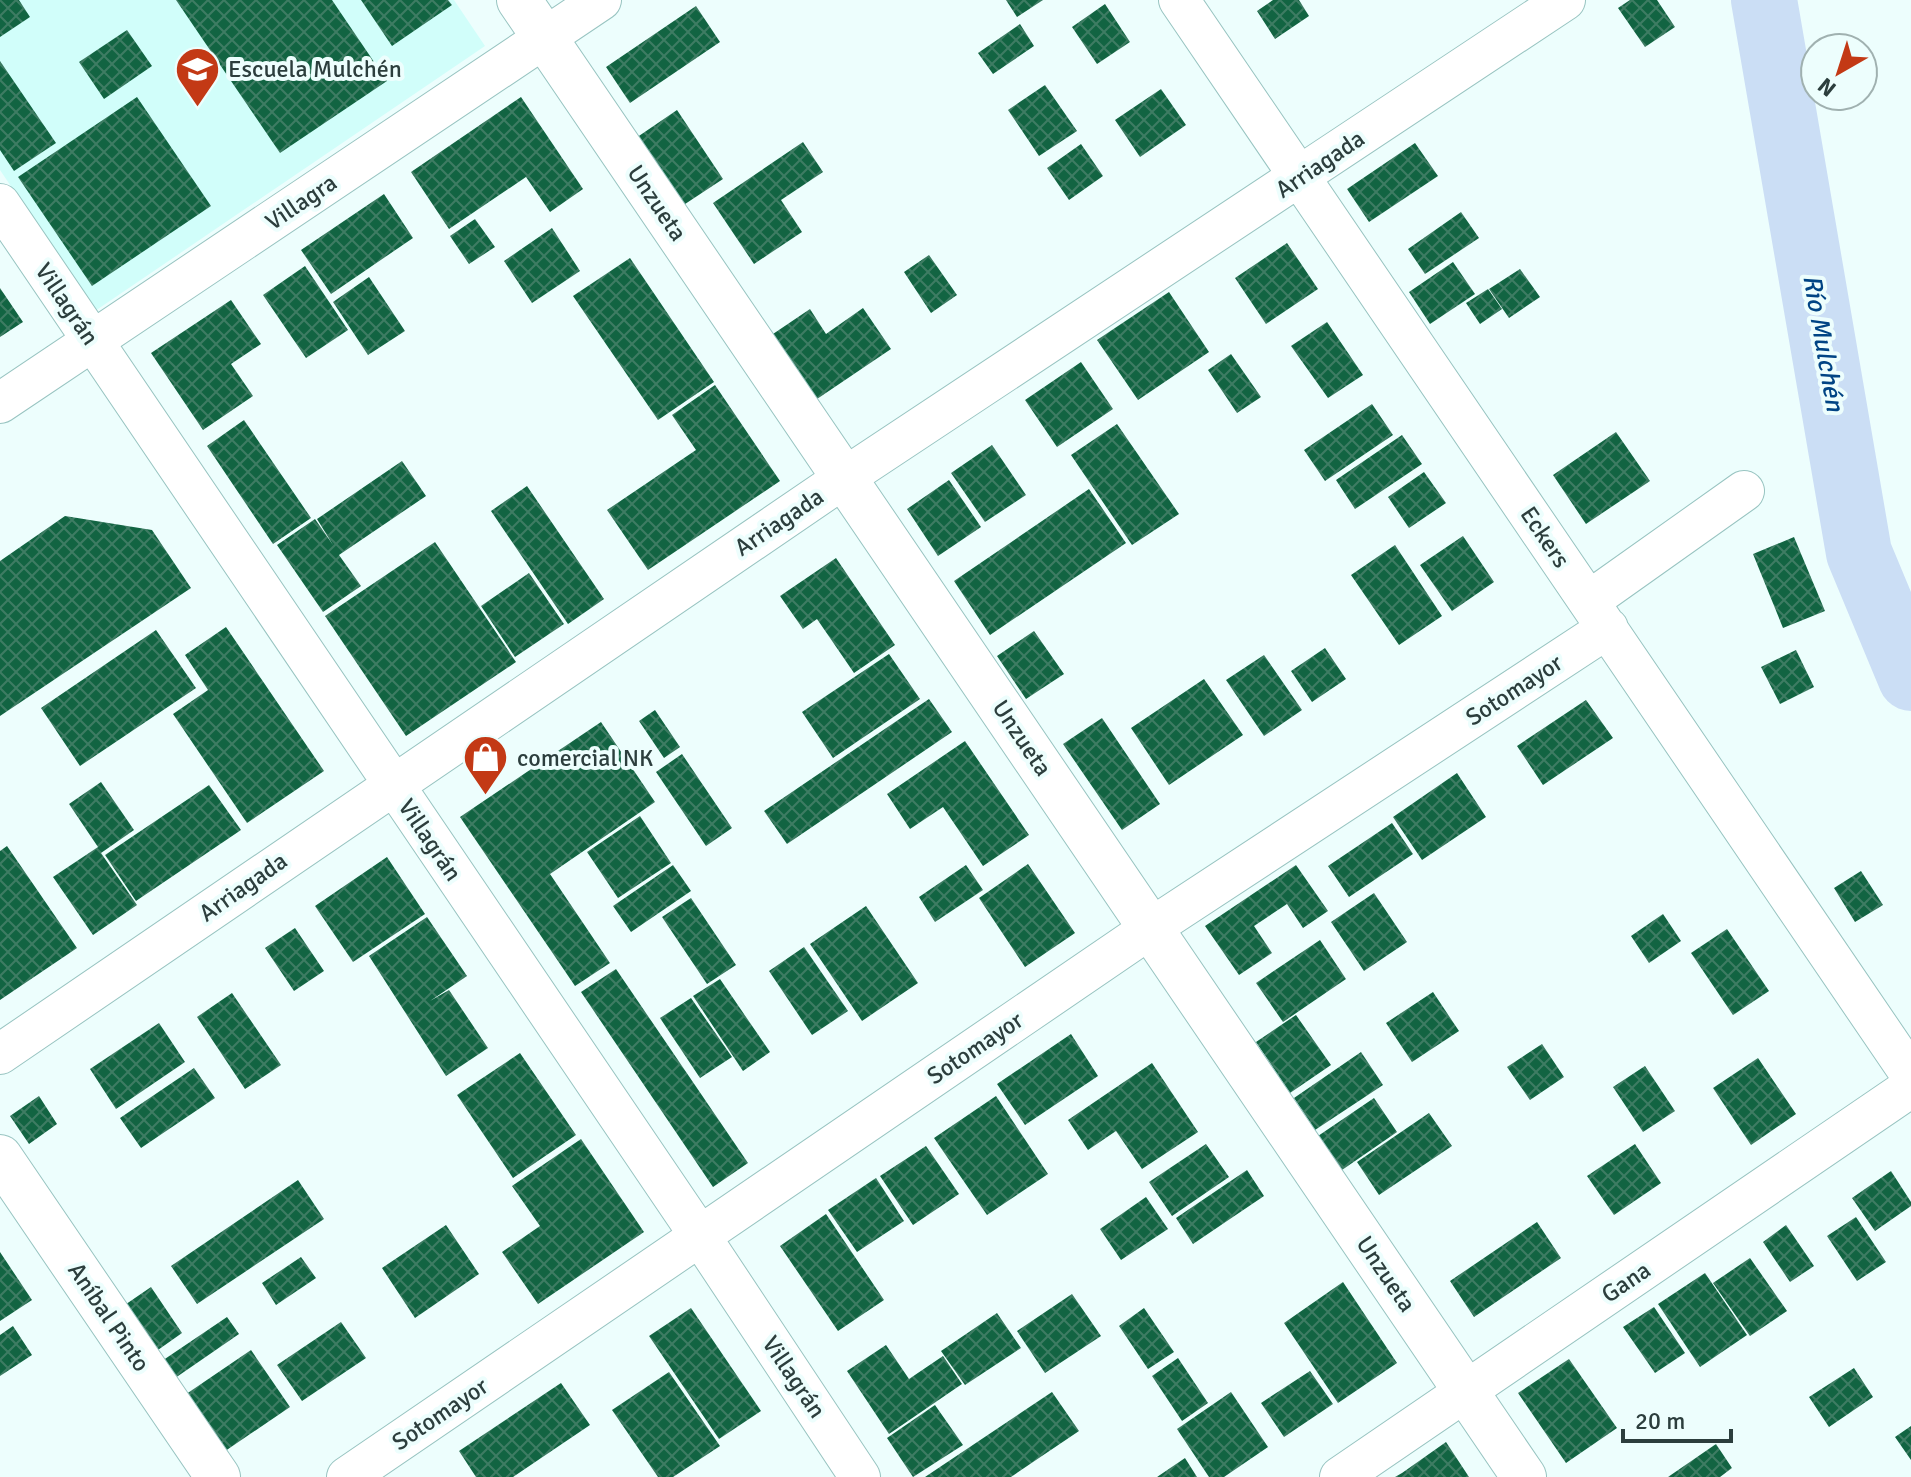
<svg xmlns="http://www.w3.org/2000/svg" width="1911" height="1477" viewBox="0 0 1911 1477" font-family="Signika,sans-serif">
  <defs>
    <pattern id="building-cross-hatch" width="8" height="8" patternUnits="userSpaceOnUse" patternTransform="scale(2)"><rect width="8" height="8" fill="#126442"/><path d="M0 0l8 8M0 8l8-8" fill="none" stroke="#3e7c63"/></pattern>
  </defs>
  <rect width="100%" height="100%" fill="#edfefd"/>
  <path fill="#d1fefa" d="M0,0H454L485,46L95,311L0,170Z"/>
  <g fill="none" stroke-linecap="round" stroke-linejoin="round">
    <path stroke="#cbdef5" stroke-width="66" d="M1764,0L1859,553L1911,678"/>
  </g>
  <path fill="url(#building-cross-hatch)" d="M0,0H19L30,17L0,37Z
    M176,0H332L387,81L280,153Z
    M361,0H448L452,5L392,46Z
    M1006,0H1043L1017,17Z
    M1273,0H1299L1309,16L1275,39L1257,11Z
    M1630,0H1657L1675,27L1645,47L1618,8Z
    M1105,4L1130,42L1097,64L1072,27Z
    M696,6L720,42L630,103L606,67Z
    M1020,24L1034,46L993,74L978,53Z
    M127,30L152,66L104,99L79,62Z
    M0,61L56,143L14,171L0,150Z
    M1045,85L1077,131L1039,156L1008,110Z
    M1161,89L1186,125L1140,157L1115,120Z
    M137,97L211,206L92,286L18,177Z
    M521,97L583,189L550,212L526,177L449,229L411,172Z
    M677,110L723,179L679,208L633,140Z
    M803,142L823,172L781,200L802,232L754,264L713,203Z
    M1415,143L1438,176L1369,222L1347,189Z
    M1081,144L1103,176L1069,200L1047,168Z
    M384,194L413,238L331,294L301,250Z
    M1461,212L1479,238L1425,274L1408,249Z
    M475,219L495,247L469,264L450,236Z
    M552,228L580,271L532,303L504,261Z
    M1287,243L1318,289L1266,324L1235,278Z
    M929,255L957,295L931,313L904,272Z
    M630,258L714,382L658,420L573,296Z
    M1453,262L1475,294L1430,324L1409,292Z
    M305,266L348,330L306,358L263,295Z
    M1520,269L1540,297L1509,318L1489,289Z
    M369,277L405,331L368,355L333,302Z
    M0,288L23,322L0,337Z
    M1488,289L1502,309L1480,324L1466,303Z
    M1169,292L1209,352L1138,400L1097,340Z
    M231,300L261,344L231,364L253,396L203,430L151,353Z
    M863,308L891,349L817,399L773,334L810,309L826,334Z
    M1327,322L1363,375L1328,398L1291,346Z
    M1231,354L1261,397L1237,413L1208,370Z
    M1081,362L1113,409L1057,447L1025,400Z
    M715,385L780,481L648,570L607,510L696,450L672,415Z
    M1372,404L1393,435L1325,481L1304,450Z
    M244,420L311,518L273,544L207,446Z
    M1117,424L1179,514L1132,545L1071,455Z
    M1616,432L1650,481L1586,524L1553,475Z
    M1402,435L1422,464L1355,509L1336,480Z
    M992,445L1026,495L985,522L951,473Z
    M402,461L426,496L339,555L361,586L323,612L277,545L315,519L333,545L317,519Z
    M1424,472L1446,503L1409,528L1388,497Z
    M949,480L981,527L938,556L907,509Z
    M527,486L604,599L568,624L491,511Z
    M1089,489L1126,543L990,635L954,581Z
    M65,516L152,530L191,588L0,716V561Z
    M1463,536L1494,582L1452,611L1420,565Z
    M1794,537L1825,611L1783,628L1753,554Z
    M435,542L516,662L406,736L325,616Z
    M1395,545L1442,616L1399,645L1351,575Z
    M836,558L895,645L854,673L817,619L803,629L780,596Z
    M529,573L564,624L515,657L481,606Z
    M226,627L324,771L247,823L173,714L208,690L185,655Z
    M156,630L196,688L80,766L41,708Z
    M1034,631L1064,674L1026,699L997,656Z
    M1325,648L1346,679L1312,702L1291,671Z
    M1796,650L1814,687L1780,704L1761,667Z
    M889,654L920,699L833,758L802,712Z
    M1264,655L1302,710L1264,736L1226,680Z
    M1204,679L1243,735L1169,785L1131,728Z
    M929,699L952,732L787,844L764,811Z
    M1586,700L1613,738L1543,785L1517,746Z
    M655,710L680,747L664,758L639,721Z
    M1102,718L1160,804L1122,830L1063,744Z
    M601,722L655,802L550,874L610,963L575,986L460,817Z
    M965,741L1029,835L983,866L943,807L910,829L887,794Z
    M682,754L732,828L706,846L656,772Z
    M1457,773L1486,817L1422,860L1393,817Z
    M101,782L134,830L101,853L137,905L93,935L53,877L98,847L69,804Z
    M209,785L241,830L136,901L105,855Z
    M640,816L671,863L618,898L587,852Z
    M1392,823L1413,854L1349,897L1328,866Z
    M7,846L77,948L0,1000V851Z
    M387,857L425,914L353,962L315,906Z
    M1028,864L1075,933L1025,967L979,898Z
    M673,865L691,891L631,932L613,906Z
    M966,865L983,890L935,922L919,897Z
    M1296,865L1328,911L1303,928L1287,904L1254,926L1272,953L1239,975L1205,926Z
    M1861,871L1883,905L1855,922L1834,888Z
    M1374,893L1407,942L1364,971L1331,922Z
    M691,898L736,965L707,984L662,917Z
    M866,906L918,983L862,1021L810,944Z
    M1663,914L1681,941L1649,963L1631,936Z
    M427,917L467,976L430,1001L449,990L488,1048L446,1076L369,956Z
    M295,928L324,971L294,991L265,948Z
    M1727,929L1769,991L1733,1015L1691,953Z
    M1320,940L1346,979L1283,1022L1256,983Z
    M804,947L848,1011L812,1035L769,971Z
    M616,969L748,1163L713,1187L581,992Z
    M720,979L770,1052L743,1071L693,996Z
    M1433,992L1459,1031L1412,1062L1386,1023Z
    M232,993L281,1065L245,1089L197,1017Z
    M691,998L732,1057L700,1078L660,1018Z
    M1296,1015L1331,1065L1290,1093L1256,1042Z
    M159,1023L185,1062L116,1109L90,1069Z
    M1071,1034L1098,1076L1025,1125L997,1084Z
    M1542,1044L1564,1077L1530,1100L1507,1067Z
    M1361,1052L1383,1085L1315,1130L1294,1098Z
    M520,1053L576,1135L513,1178L457,1095Z
    M1758,1058L1796,1114L1751,1145L1713,1088Z
    M1152,1063L1198,1132L1142,1169L1116,1131L1088,1150L1068,1120Z
    M1645,1066L1675,1111L1643,1132L1613,1087Z
    M194,1068L215,1098L141,1148L120,1118Z
    M39,1096L57,1124L29,1144L10,1116Z
    M996,1096L1048,1174L987,1215L934,1138Z
    M1374,1098L1397,1132L1342,1170L1318,1136Z
    M1429,1113L1452,1146L1379,1195L1357,1162Z
    M581,1139L644,1232L538,1304L502,1252L540,1226L512,1186Z
    M1206,1144L1229,1177L1172,1216L1149,1182Z
    M1635,1144L1661,1183L1614,1215L1587,1176Z
    M926,1146L959,1194L913,1225L880,1176Z
    M1247,1170L1264,1196L1193,1244L1176,1218Z
    M1891,1171L1911,1202V1206L1875,1231L1852,1198Z
    M876,1178L904,1221L857,1252L828,1210Z
    M298,1180L324,1219L197,1304L171,1266Z
    M1146,1197L1168,1229L1121,1260L1100,1229Z
    M826,1214L884,1300L838,1331L780,1246Z
    M1856,1217L1886,1262L1857,1281L1827,1236Z
    M1537,1222L1561,1258L1474,1317L1450,1281Z
    M446,1225L479,1274L415,1318L382,1268Z
    M1786,1225L1814,1266L1790,1282L1763,1242Z
    M0,1252L32,1300L0,1321Z
    M301,1257L316,1278L276,1305L262,1283Z
    M1750,1258L1787,1311L1750,1336L1713,1283Z
    M1705,1273L1747,1335L1700,1367L1658,1304Z
    M1343,1282L1397,1363L1338,1403L1284,1323Z
    M151,1287L182,1333L148,1357L116,1311Z
    M1072,1294L1101,1336L1045,1373L1017,1331Z
    M1654,1307L1685,1353L1655,1373L1623,1327Z
    M691,1308L761,1411L719,1439L649,1336Z
    M1144,1308L1174,1352L1148,1369L1119,1326Z
    M997,1313L1021,1348L965,1385L941,1351Z
    M227,1317L239,1334L165,1385L153,1367Z
    M341,1322L366,1358L302,1401L277,1365Z
    M13,1326L32,1355L0,1376V1335Z
    M886,1345L909,1379L943,1356L962,1384L889,1434L847,1371Z
    M251,1350L290,1407L215,1458L176,1401Z
    M1178,1358L1208,1403L1182,1421L1152,1376Z
    M1569,1359L1617,1428L1566,1463L1518,1393Z
    M1854,1368L1873,1397L1829,1427L1809,1397Z
    M1310,1371L1333,1404L1284,1437L1261,1403Z
    M669,1372L720,1446L673,1477H658L612,1410Z
    M561,1383L590,1425L513,1477H476L459,1451Z
    M1052,1392L1079,1431L1011,1477H925Z
    M1231,1392L1268,1447L1224,1477H1209L1177,1429Z
    M935,1405L963,1445L913,1477L887,1438Z
    M1911,1426V1460L1895,1437Z
    M1446,1442L1469,1477H1395L1402,1473Z
    M1716,1444L1732,1468L1720,1477H1668Z
    M1185,1458L1197,1477H1157Z"/>
  <g fill="none" stroke-linecap="round" stroke-linejoin="round">
    <defs>
      <path id="minor" d="M1179,0L1911,1075
        M0,204L700,1236L860,1477
        M0,403L601,0
        M1589,601L1744,491
        M0,1054L844,478L1565,0
        M347,1477L1151,928L1608,628
        M1340,1477L1911,1087"/>
      <path id="major" d="M519,0L1524,1477
        M0,1157L218,1477"/>
    </defs>
    <use href="#minor" stroke="#98c4c1" stroke-width="42"/>
    <use href="#major" stroke="#98c4c1" stroke-width="46"/>
    <use href="#minor" stroke="#fff" stroke-width="40"/>
    <use href="#major" stroke="#fff" stroke-width="44"/>
  </g>
  <defs>
    <symbol id="school-pin" viewBox="-11 -11 22 30"><path d="M0 17L-7.5 6A9.5 9.5 0 1 1 7.5 6Z" fill="#c33915" stroke="#edfefd"/><path d="M0-5L7-2L0 1L-7-2ZM-4 1L0 2.5L4 1V4Q0 6-4 4Z" fill="#fff"/></symbol>
    <symbol id="shop-pin" viewBox="-11 -11 22 30"><path d="M0 17L-7.5 6A9.5 9.5 0 1 1 7.5 6Z" fill="#c33915" stroke="#edfefd"/><path d="M-5-2.5h2.3a2.7 3.5 0 0 1 5.4 0H5L5.5 6h-11ZM-1.5-2.5h3a1.5 2.3 0 0 0-3 0Z" fill="#fff"/></symbol>
  </defs>
  <g fill-rule="evenodd">
    <use href="#school-pin" x="172" y="44" width="51" height="69"/>
    <use href="#shop-pin" x="460" y="732" width="51" height="69"/>
  </g>
  <g text-anchor="middle" dominant-baseline="central" stroke-width="8" stroke-linejoin="round" paint-order="stroke">
    <g font-size="24" fill="#2c3e3d" stroke="#edfefd" text-anchor="start">
      <text x="228" y="69">Escuela Mulchén</text>
      <text x="517" y="758">comercial NK</text>
    </g>
    <g font-size="24" fill="#2c3e3d" stroke="#edfefd">
      <text transform="translate(1320 164) rotate(-34)">Arriagada</text>
      <text transform="translate(301 202) rotate(-34)">Villagra</text>
      <text transform="translate(657 203) rotate(56)">Unzueta</text>
      <text transform="translate(67 304) rotate(56)">Villagrán</text>
      <text transform="translate(779 522) rotate(-34)">Arriagada</text>
      <text transform="translate(1545 537) rotate(56)">Eckers</text>
      <text transform="translate(1514 690) rotate(-33)">Sotomayor</text>
      <text transform="translate(1022 738) rotate(56)">Unzueta</text>
      <text transform="translate(430 840) rotate(56)">Villagrán</text>
      <text transform="translate(243 887) rotate(-35)">Arriagada</text>
      <text transform="translate(975 1048) rotate(-34)">Sotomayor</text>
      <text transform="translate(1386 1274) rotate(56)">Unzueta</text>
      <text transform="translate(1626 1282) rotate(-34)">Gana</text>
      <text transform="translate(109 1317) rotate(56)">Aníbal Pinto</text>
      <text transform="translate(794 1377) rotate(56)">Villagrán</text>
      <text transform="translate(440 1414) rotate(-34)">Sotomayor</text>
    </g>
    <g font-size="26" font-style="italic" fill="#004484" stroke="#edfefd">
      <text transform="translate(1823 343) rotate(80)">Río Mulchén</text>
    </g>
  </g>
  <g transform="translate(1839 72) rotate(219)"><circle r="38" fill="#edfefd" stroke="#a0b1b0" stroke-width="2"/>
  <path d="M0-6L14 30L0 20L-14 30Z" fill="#c33915"/>
  <text y="-12" font-size="22" font-weight="bold" text-anchor="middle" fill="#2c3e3d">N</text>
  </g>
  <path d="M1623 1429v12h108v-12" fill="none" stroke="#2c3e3d" stroke-width="4"/>
  <text x="1635" y="1429" font-size="24" fill="#2c3e3d" stroke="#edfefd" stroke-width="6" paint-order="stroke">20 m</text>
</svg>
